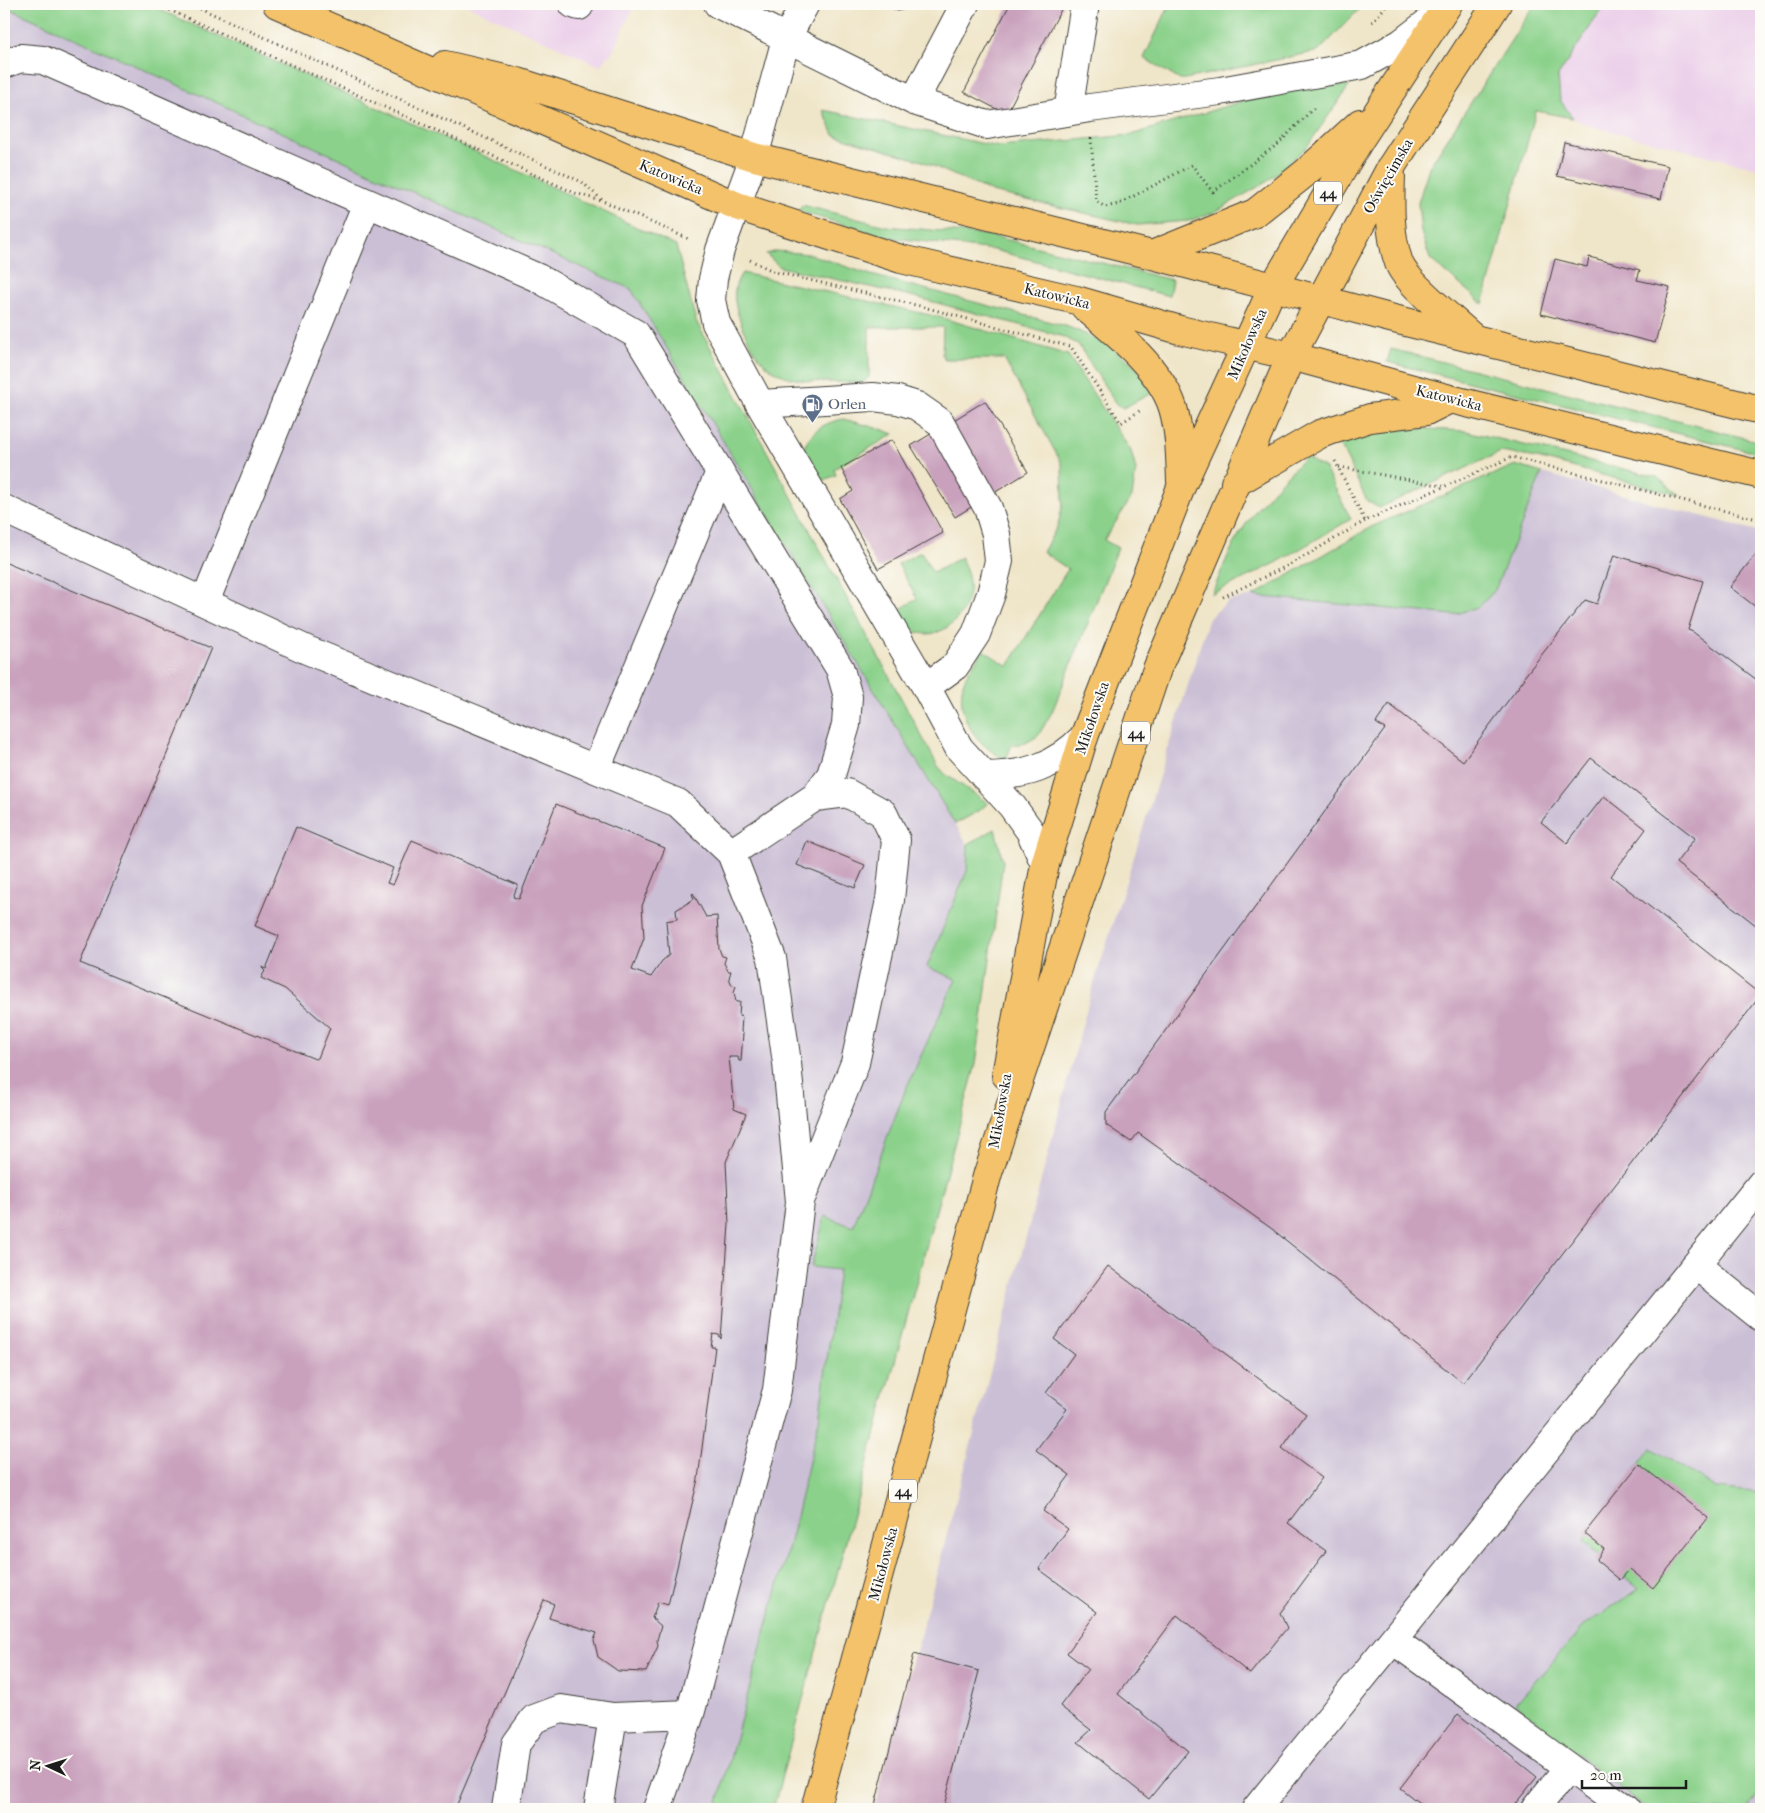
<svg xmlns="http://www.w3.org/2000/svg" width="1765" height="1813" viewBox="0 0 1765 1813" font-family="'IM FELL French Canon',serif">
  <rect width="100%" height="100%" fill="#fdfcf7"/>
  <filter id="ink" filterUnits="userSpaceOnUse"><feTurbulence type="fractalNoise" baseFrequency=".02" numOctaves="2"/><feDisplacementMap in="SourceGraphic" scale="10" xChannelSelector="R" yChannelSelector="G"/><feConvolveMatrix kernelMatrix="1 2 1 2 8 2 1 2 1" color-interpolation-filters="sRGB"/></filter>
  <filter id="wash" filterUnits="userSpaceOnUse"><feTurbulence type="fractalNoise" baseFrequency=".0096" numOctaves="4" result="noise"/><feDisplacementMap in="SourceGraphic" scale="20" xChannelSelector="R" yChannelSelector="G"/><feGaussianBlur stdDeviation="1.12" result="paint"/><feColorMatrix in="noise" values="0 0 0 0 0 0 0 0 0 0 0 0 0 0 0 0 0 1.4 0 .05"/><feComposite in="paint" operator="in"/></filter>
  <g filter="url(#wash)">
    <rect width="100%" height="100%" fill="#efe5c8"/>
    <path fill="#ecd1ea" d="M464,4H635L613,51L600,66Z
      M1605,4H1761V169L1590,126L1573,118L1560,100L1558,77Z"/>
    <path fill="#cbbfd5" d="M4,6L459,213L631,289L985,873L728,1809H4Z
      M1542,473L1761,532V1809H874L1090,996L1209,618L1229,601L1253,596L1454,615L1495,590Z"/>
    <path fill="#8bd18b" stroke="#547654" d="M4,4H147L529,176L676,246L696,321L938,766L945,774L988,803L979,811L955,824L631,289L459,213L4,6Z
      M1170,4H1364L1319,51L1180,80L1144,58Z
      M1535,4H1605L1558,76L1560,100L1573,118L1536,111L1483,304L1430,259L1421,232L1418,203L1429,167Z
      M1350,85L1306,148L1268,181L1213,213L1188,221L1137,225L992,192L922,161L834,135L823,110L999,147L1131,135L1279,90Z
      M802,205L886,226L988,235L1172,280L1169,296L994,250L886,237L808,214L799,210Z
      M777,251L809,254L871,275L1066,326C1091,336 1120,349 1137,369C1143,376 1147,385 1152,393L1123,408L1116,404L1078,344L1061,336L911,296L780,267L766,254Z
      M742,273L939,317L1068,355L1131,451L1136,470L1132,497L1104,540L1118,548L1052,712L1038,736L1026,743L1012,745L1006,759C978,748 955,716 963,684C966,673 977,660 983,650L1008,666L1068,569L1043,552L1058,525L1063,503L1062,464L1004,359H945L942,355L943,327H869V377L863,383C799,380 764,390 740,320C734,303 731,289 742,273Z
      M1391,349L1761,442V454L1387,362Z
      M843,419L881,429L894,434L834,469L836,475L824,480L816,478L803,452C808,432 823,423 843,419Z
      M1410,428L1466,431L1657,477L1679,495L1537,458L1501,452L1379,508L1367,501L1338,440L1358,434Z
      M1306,457L1325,469L1351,519L1276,563L1212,594C1219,578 1225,560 1234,544C1252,510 1278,484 1306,457Z
      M1515,465L1542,473L1495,590L1480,606L1454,615L1253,596L1371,527Z
      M921,552L933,573L961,557C963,563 967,569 968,576C979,618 921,662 897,611L917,599L898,564Z
      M995,829L1003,861L976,1064L773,1809H716L790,1542L819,1420L839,1270L811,1267L825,1216L853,1227L905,1091L956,979L927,967L967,871L968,844Z
      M1651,1448L1716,1488L1761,1493V1793L1747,1809H1646L1515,1704L1586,1624L1639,1589L1583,1541Z"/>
    <g id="blocks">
      <path fill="#c9a1bd" d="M884,4H923L898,11Z
        M1010,4H1064L1006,114L964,92Z
        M1564,142L1668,166L1661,199L1557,176Z
        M1589,257L1640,270L1637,280L1670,287L1655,343L1541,314L1555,259L1587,267Z
        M985,401L1028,472L955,517L911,446Z
        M892,440L943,533L878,569L840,499L853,491L841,468Z
        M1614,555L1703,581L1688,630L1693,632L1761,683V929L1676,863L1695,838L1591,758L1541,822L1567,843L1604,796L1646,829L1611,876L1761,995L1463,1383L1272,1229L1138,1133L1131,1142L1106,1125V1112L1385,729L1376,723L1389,704L1463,761L1525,678L1524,677L1585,600L1597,604Z
        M1755,555L1761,560V611L1730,587Z
        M4,562L211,648L80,963L315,1059L318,1058L330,1028L285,989L261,978L265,971L261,967L266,969L279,936L255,926L296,827L393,868L387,883L393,885L412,840L518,885L513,897L519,899L556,804L665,848L642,906L644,938L632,970L651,977L662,961L669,955L666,921L677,919L676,910L694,899L692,894L693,893L706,917L717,916L719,949L722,956L726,957L724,963L728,971H731L729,978L732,985L736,986L734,992L736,1002H740L739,1016L742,1017L741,1032L743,1033L741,1061H739L738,1057H729L734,1109L746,1114L726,1162L729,1224L721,1339L719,1335L713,1334L711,1347H715L698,1479L668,1605L658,1602L652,1618L661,1626L657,1640L658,1646L646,1672L618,1671L598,1657L594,1640L597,1633L549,1618L554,1604L544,1600L455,1809H4Z
        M807,841L865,865L855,888L797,865Z
        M1108,1266L1306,1414L1282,1448L1322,1478L1288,1523L1326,1551L1280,1613L1287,1628L1250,1674L1177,1615L1118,1694L1188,1751L1149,1799L1078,1742L1091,1730L1060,1706L1088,1669L1067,1653L1097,1612L1039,1569L1068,1529L1043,1511L1070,1475L1036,1450L1067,1409L1046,1393L1074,1354L1054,1339Z
        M1639,1464L1708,1518L1653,1588L1630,1569L1620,1580L1596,1560L1604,1549L1584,1533Z
        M914,1654L979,1671L944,1806L955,1809H874Z
        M1458,1714L1537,1777L1511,1809H1427L1400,1788Z"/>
    </g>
  </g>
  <g filter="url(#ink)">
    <use href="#blocks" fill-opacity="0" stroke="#3c3a36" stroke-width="1"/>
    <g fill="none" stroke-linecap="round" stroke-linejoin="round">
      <defs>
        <path id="minor" d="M573,4L579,6
          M718,4L914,101L987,125L1090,108L1220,91L1362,65L1400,44L1440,13
          M805,4L786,39L754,157L720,250L713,279L711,300L716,323L760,404L926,687L959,748L1012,806L1030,831L1045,864
          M4,64L21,58L43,60L538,278L636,334L840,669L848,697L846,725L831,775L815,797
          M914,101L965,4
          M1068,112L1085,4
          M760,404L873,397L898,400L917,406L940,422L988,508L996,534L999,561L991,594L976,634L955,666L926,687
          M4,509L307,650L678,803L731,853L772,958L787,1063L800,1202L777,1390L690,1714L657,1809
          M205,602L367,203
          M596,769L720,472
          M984,776C1025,776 1055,767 1084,737
          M731,853L815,797L847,793L883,813L896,840L890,900L855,1063L802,1196
          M1696,1265L1761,1317
          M1393,1640L1626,1809
          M506,1809L516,1744L534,1719L561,1709L613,1717L690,1714
          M598,1809L613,1717
          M1256,1809L1761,1184
          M1535,1809L1568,1768"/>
        <path id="major" d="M277,4L737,206L901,259L1076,300L1180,330L1291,356L1450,399L1761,475
          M445,65L518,82L754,157L1152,255L1390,318L1761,410
          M1391,175C1390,204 1389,235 1399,263C1406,283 1454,320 1471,336
          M1152,255L1255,213L1304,174L1360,123
          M1085,307C1115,332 1161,369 1173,408C1180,432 1180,456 1181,481
          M1235,483L1320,434L1370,418L1426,411L1450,399
          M1006,1075L1045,864L1084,737L1181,487L1273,287L1362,136L1448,4
          M815,1809L988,1173L1157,669L1291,356L1391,167L1497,4"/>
      </defs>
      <use href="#minor" stroke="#3c3a36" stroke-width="30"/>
      <use href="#major" stroke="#3c3a36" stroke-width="30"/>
      <path stroke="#3c3a36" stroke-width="3" stroke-dasharray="1 4" stroke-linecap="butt" d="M156,4L575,193L605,202L689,239
        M191,4L582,182L602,200
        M1372,22L1388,4
        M1091,138L1096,201L1105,207L1119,204L1192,165L1215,195
        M1213,192L1278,144L1314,108
        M750,260L775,272L920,306L1071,347L1121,423L1141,410
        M1335,461L1365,521L1512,457L1761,520
        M1339,467L1443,486
        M1223,597L1293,563L1365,521"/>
      <use href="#minor" stroke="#fff" stroke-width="28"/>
      <use href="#major" stroke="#f4c26a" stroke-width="28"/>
    </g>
  </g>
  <defs>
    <symbol id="fuel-pin" viewBox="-11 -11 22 30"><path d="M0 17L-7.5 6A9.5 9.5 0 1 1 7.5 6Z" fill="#5c6f8a" stroke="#fdfcf7"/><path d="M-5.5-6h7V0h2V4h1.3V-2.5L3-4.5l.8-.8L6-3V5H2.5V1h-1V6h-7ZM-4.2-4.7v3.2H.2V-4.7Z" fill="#fff"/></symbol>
  </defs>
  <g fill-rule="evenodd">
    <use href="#fuel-pin" x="800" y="392" width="25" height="34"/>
  </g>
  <g text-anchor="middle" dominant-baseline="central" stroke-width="4" stroke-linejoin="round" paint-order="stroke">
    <g fill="#fdfcf7" stroke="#605f5e" stroke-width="1">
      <rect x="1314" y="181.5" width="28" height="23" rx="4"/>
      <rect x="1122" y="721.5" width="28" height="23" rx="4"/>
      <rect x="889" y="1479.5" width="28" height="23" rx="4"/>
    </g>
    <g font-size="14" font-weight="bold" fill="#1c1c1c">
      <text x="1328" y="193">44</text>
      <text x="1136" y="733">44</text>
      <text x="903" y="1491">44</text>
    </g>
    <g font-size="15" fill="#1c1c1c" stroke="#fdfcf7">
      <text transform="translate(1388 176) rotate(-60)">Oświęcimska</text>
      <text transform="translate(671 177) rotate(23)">Katowicka</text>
      <text transform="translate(1057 296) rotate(14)">Katowicka</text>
      <text transform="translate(1247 344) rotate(-66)">Mikołowska</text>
      <text transform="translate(1449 398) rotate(14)">Katowicka</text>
      <text transform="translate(1092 718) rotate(-71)">Mikołowska</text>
      <text transform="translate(1000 1111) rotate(-80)">Mikołowska</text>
      <text transform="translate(883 1564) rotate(-75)">Mikołowska</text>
    </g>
    <g font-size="15" fill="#4e5e75" stroke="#fdfcf7" text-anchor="start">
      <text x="828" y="404">Orlen</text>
    </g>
  </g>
  <rect width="1765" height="1813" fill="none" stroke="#fdfcf7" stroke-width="20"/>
  <g transform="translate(48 1766) rotate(274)" stroke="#fdfcf7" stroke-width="4" paint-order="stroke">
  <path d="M0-4L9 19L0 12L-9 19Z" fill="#1c1c1c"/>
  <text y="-8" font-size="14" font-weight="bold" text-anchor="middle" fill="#1c1c1c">N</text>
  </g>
  <path d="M1582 1780v8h104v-8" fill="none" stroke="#1c1c1c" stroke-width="2.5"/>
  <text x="1590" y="1780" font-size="15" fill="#1c1c1c" stroke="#fdfcf7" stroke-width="4" paint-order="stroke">20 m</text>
</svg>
